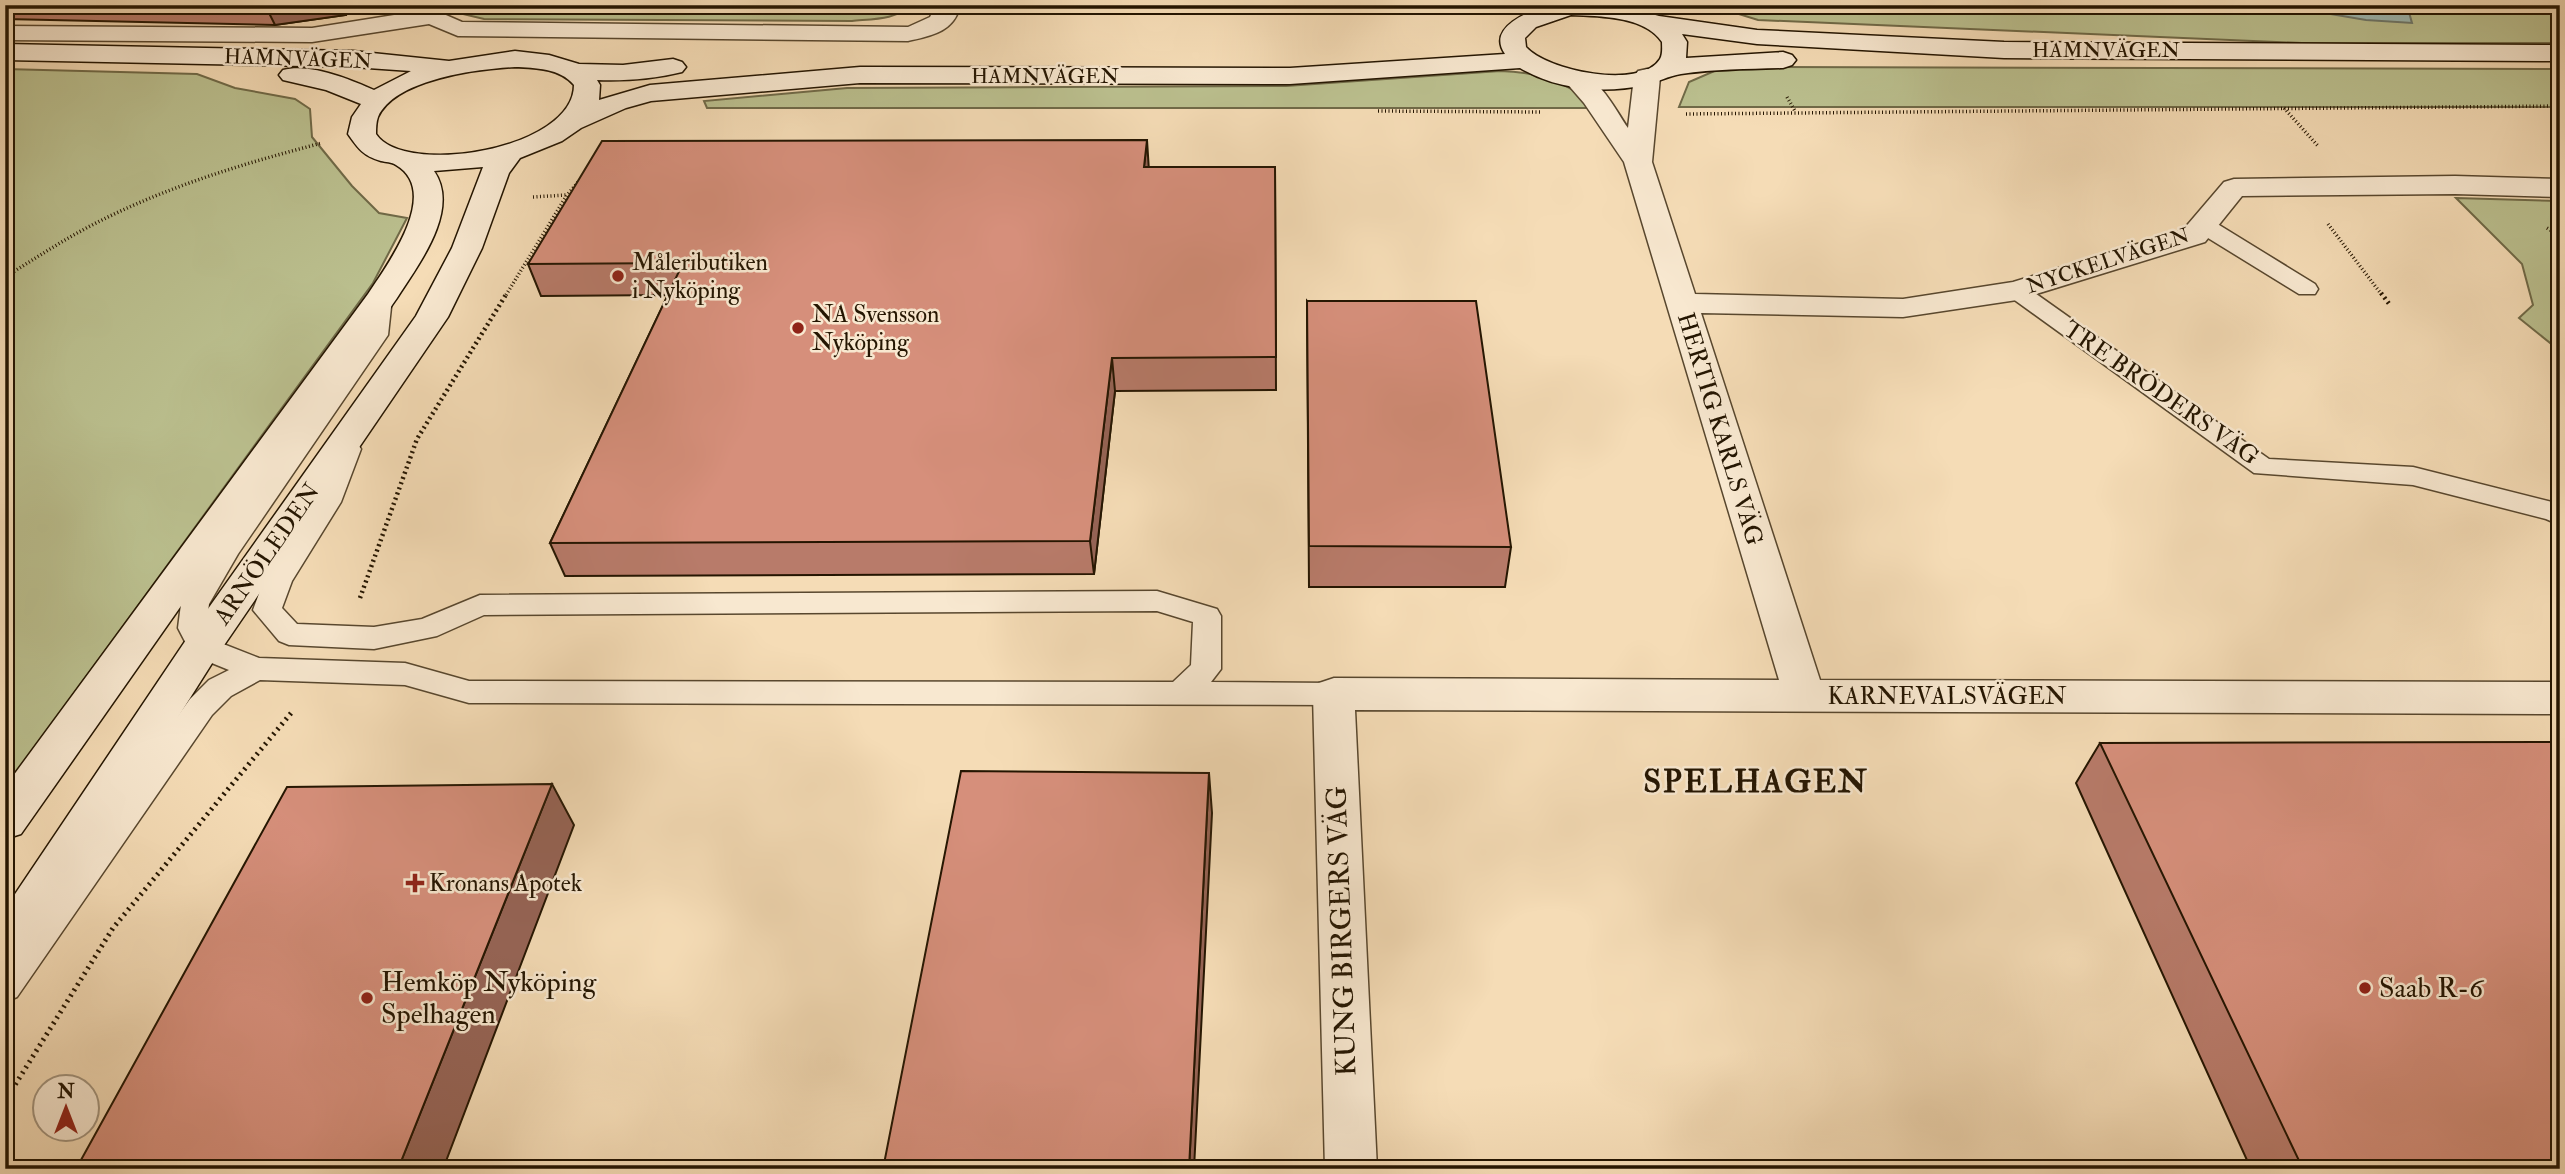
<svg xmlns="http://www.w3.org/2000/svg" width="2565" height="1174" viewBox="0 0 2565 1174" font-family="'IM FELL Double Pica',serif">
  <rect width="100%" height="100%" fill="#f5dcb6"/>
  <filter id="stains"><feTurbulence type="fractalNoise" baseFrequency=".00286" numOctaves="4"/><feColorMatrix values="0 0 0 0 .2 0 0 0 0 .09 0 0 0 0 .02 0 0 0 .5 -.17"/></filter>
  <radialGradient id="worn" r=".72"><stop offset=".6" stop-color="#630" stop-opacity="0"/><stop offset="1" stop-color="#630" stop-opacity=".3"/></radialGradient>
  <path fill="#bbc08f" stroke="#706a48" stroke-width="2" d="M448,5H910C898,20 870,19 852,21L484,19L450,11Z
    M1710,5H2560V43H2302L1758,20Z
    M1750,67L2560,69V107H1679L1689,82L1719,69Z
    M5,69L197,74L235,88L295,99L310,109L312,137L352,186L379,213L407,218L373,283L5,788Z
    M1500,71C1542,72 1567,83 1601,108H707L704,101L847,88L1286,86Z
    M2456,198L2560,201V351L2519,318L2533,305L2522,264Z"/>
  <path fill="#9dbab4" stroke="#6d786c" stroke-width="2" d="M2211,5H2407L2412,23L2366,20L2307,10Z"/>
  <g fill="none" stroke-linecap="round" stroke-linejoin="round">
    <defs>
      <path id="lane" d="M2203,219L2211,220L2315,284L2318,289L2315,294H2299L2195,230L2192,225L2195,220Z
        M2017,284L2025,286L2269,459L2413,467L2560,504V525L2546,519L2413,485L2254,473L2009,296L2006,291L2009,286Z
        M381,291L389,293L392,298L388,335L238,554L209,604L206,628L213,640L259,658L405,663L469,681L1173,682L1191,665L1193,622L1157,611L484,615L437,636L374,649L289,645L279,641L253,610L264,580L315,501L335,449L339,443L348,441L357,443L361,449L341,502L292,581L282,608L297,624L374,627L422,619L480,595L1157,591L1217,609L1221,616V669L1211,682L1334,683L1345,686L1349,694L1345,702L1334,705L469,703L405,685L260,680L231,696L212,715L17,997L5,1002V958L190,699L209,680L229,670L192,655L178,628L181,604L217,542L364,335L370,298L373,293Z"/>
      <path id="street" d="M936,5H960C955,32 930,36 908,41L458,36L429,24L312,42L5,40V26L312,28L432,9L462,22L908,27L930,17Z
        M1647,69L1656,71L1660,77L1652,162L1695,294L1903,299L2013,282L2183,230L2224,182L2234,179L2455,176L2560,179V197L2455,194L2242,196L2205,242L2017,300L1903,317L1701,313L1820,680L2560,682V714L1355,710L1377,1169H1325L1313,694L1319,683L1334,678L1779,680L1624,162L1584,103L1564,80L1568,74C1596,68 1614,108 1628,128L1634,77L1638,71Z"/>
      <path id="secondary" d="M1549,5H1618L1659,16L1757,30L2004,42L2560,45V61L2004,58L1757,44L1682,34L1687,42L1686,58L1783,52L1792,55L1796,60L1792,65L1783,68C1749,69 1715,69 1681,74C1668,76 1658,82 1645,85C1604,94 1557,90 1520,68L1290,84L860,83L651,101L626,108L581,128L562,141L520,158L509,173L482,248L448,317L216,657L22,964L5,970V909L188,637L416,316L452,248L483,167L434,171C461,210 418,265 397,298L21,834L5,839V787L368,294C387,265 442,192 396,165C392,162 385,162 381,161C363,156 358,148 348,134L352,117L361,104L326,90L283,80L279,75L283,70C310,63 349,79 374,90L411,71L353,67L5,60V44L353,51L449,61L515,51L549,55L579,64L623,65L673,59L682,62L686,67L682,72C654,79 625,81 597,80L600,85L599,100L650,85L860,67L1290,68L1505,54C1486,27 1530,11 1549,5ZM1571,15C1599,16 1645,16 1662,42C1662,47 1663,54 1660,59C1641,90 1547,71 1526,47L1525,38L1536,27ZM515,67C535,68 560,68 574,85C574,150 404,177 376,134C376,129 376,122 378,117C395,79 478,69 515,67Z"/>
    </defs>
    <use href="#lane" stroke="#58472e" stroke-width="3"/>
    <use href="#street" stroke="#58472e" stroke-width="3"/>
    <use href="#secondary" stroke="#241501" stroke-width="3"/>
    <path stroke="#241501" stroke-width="3.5" stroke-dasharray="1 2.5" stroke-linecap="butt" d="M1955,6L2055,9
      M1787,97L1795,111
      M2284,108L2318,146
      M1378,111L1541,112
      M1686,114L2560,106
      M533,197L566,195
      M2328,224L2382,295
      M2547,228L2560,236
      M5,277C36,258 66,238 98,222C169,186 245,163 322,143
      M506,295L567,195L579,181"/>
    <path stroke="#241501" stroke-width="4.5" stroke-dasharray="2 3.5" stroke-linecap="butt" d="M2381,293L2390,305
      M360,598L417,439L507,293"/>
    <path stroke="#241501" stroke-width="5" stroke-dasharray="2 4.5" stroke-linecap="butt" d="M5,1101L113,928L292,712"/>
    <use href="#lane" fill="#f8e8d0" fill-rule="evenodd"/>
    <use href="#street" fill="#f8e8d0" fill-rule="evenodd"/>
    <use href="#secondary" fill="#f8e8d0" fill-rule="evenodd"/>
  </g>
  <path fill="#b87b6a" stroke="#241501" stroke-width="2" d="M5,5H345L346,15L275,25L5,19Z
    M1149,167H1275L1276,390L1115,391L1094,574L565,576L550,543L668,295L541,296L528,264Z
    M1307,301L1511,547L1505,587H1309Z
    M2100,743L2560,1169H2251L2076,783Z"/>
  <path fill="#966456" stroke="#241501" stroke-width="2" d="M265,5H345L346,15L275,25Z
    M1161,5H1197L1162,12Z
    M1147,140L1149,171L1144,167Z
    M1112,358L1115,391L1094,574L1090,541Z
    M1209,773L1212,813L1194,1169H1189Z
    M552,784L574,825L443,1169H398Z"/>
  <path fill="#d68f7b" stroke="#241501" stroke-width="2" d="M1147,140L1144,167H1275L1276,357L1112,358L1090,541L550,543L683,263L528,264L602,141Z
    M1307,301H1476L1511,547L1309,546Z
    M2560,742V1169H2303L2100,743Z
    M961,771L1209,773L1189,1169H883Z
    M552,784L398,1169H76L287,787Z"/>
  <g fill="#8f2418" stroke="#f8e8d0" stroke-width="2.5">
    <circle cx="618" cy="276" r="7"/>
    <circle cx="798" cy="328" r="7"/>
    <path d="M411.5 872.5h7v7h7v7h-7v7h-7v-7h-7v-7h7z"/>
    <circle cx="2365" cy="988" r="7"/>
    <circle cx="367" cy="998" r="7"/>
  </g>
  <g text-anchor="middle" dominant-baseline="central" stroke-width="5" stroke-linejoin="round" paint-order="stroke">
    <g font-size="21" fill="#241501" stroke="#f8e8d0">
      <text x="2106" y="50">HAMNVÄGEN</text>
      <text transform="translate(298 59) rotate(2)">HAMNVÄGEN</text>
      <text x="1045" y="76">HAMNVÄGEN</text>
      <text transform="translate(2108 261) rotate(-18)">NYCKELVÄGEN</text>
    </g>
    <g font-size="24" fill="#241501" stroke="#f8e8d0" text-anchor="start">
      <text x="632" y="262">Måleributiken<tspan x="632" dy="28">i Nyköping</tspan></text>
      <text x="812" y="314">NA Svensson<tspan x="812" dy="28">Nyköping</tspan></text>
      <text x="429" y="883">Kronans Apotek</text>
    </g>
    <g font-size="24" fill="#241501" stroke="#f8e8d0">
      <text transform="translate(2161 393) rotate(35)">TRE BRÖDERS VÄG</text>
      <text transform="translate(1720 429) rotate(73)">HERTIG KARLS VÄG</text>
      <text transform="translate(267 554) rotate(-55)">ARNÖLEDEN</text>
      <text x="1947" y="696">KARNEVALSVÄGEN</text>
    </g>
    <g font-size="28" fill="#241501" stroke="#f8e8d0">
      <text transform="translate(1342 931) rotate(-92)">KUNG BIRGERS VÄG</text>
    </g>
    <g font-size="28" fill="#241501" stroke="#f8e8d0" text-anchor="start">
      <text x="381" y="982">Hemköp Nyköping<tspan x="381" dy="32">Spelhagen</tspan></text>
      <text x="2379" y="988">Saab R-6</text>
    </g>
    <g font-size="32" font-weight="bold" letter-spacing="2" fill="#241501" stroke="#f8e8d0">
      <text x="1756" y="782">SPELHAGEN</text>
    </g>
  </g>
  <rect width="2565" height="1174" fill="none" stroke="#f5dcb6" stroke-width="28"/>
  <rect x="7" y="7" width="2551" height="1160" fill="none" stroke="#241501" stroke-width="3.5"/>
  <rect x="14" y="14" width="2537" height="1146" fill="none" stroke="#241501" stroke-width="2"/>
  <g transform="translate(66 1108)"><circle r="33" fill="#f8e8d0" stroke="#a3947d" stroke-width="2"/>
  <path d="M0-5L12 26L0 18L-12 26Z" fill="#8f2418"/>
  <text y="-10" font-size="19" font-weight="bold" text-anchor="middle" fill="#241501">N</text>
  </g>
  <rect width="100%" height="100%" filter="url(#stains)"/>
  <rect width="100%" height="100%" fill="url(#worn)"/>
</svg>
